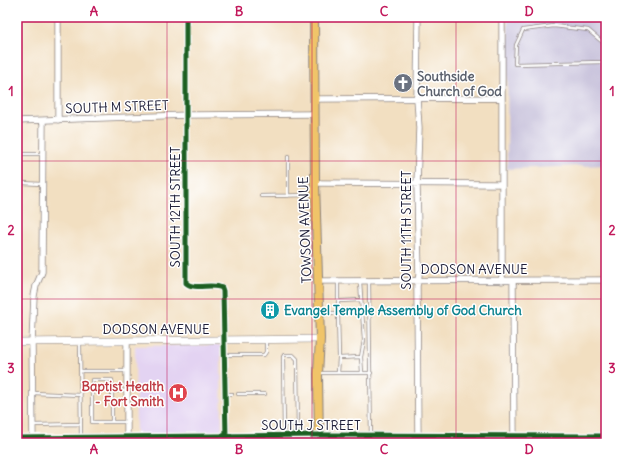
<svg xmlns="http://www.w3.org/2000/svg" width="623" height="460" viewBox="0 0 623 460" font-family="Delius,sans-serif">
  <rect width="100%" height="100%" fill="#fff"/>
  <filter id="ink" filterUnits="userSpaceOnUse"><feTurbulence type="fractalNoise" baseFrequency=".025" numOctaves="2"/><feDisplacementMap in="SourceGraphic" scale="8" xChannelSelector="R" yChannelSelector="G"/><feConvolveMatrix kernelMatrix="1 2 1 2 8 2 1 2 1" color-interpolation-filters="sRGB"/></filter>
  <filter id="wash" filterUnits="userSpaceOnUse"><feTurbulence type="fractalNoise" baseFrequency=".012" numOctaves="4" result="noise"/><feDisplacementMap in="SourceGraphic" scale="16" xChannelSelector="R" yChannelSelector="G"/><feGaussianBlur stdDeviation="0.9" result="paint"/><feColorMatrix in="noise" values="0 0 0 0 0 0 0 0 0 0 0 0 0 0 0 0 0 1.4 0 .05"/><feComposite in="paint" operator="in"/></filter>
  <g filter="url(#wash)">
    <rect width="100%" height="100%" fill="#f2dfc1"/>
    <path fill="#e3d3f2" d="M221,345L222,442L313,441V443H136L135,346Z"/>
    <path fill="#c6c0da" d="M508,17H603L606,23V165L507,169Z"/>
  </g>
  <g filter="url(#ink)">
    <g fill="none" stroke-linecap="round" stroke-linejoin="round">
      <defs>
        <path id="service" d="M606,45L588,30L554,26L523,30L516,45L515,64L603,62L606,57
          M17,154H42
          M22,165V183L42,184
          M261,196L313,195
          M288,196V157
          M360,282L364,340L361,357L362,373
          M369,282L371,443
          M339,301L361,300
          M17,312H20
          M320,313H338V282
          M338,313L339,358
          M80,342L81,443
          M225,355H264L266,352V341
          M80,371H127
          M319,373H371
          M338,373L339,358L361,357
          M112,391H127
          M33,393L80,395
          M226,394H232
          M238,394H265
          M112,422V380H92V422H127
          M33,425L80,424
          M284,425H298
          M284,434L283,357L284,355H293L297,359L298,435"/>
        <path id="minor" d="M186,17V283C195,291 212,282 222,288L223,291L226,437
          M502,17V281
          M314,99L501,98
          M58,120V17
          M17,121L187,115L314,114
          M315,183L501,184
          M319,281L606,280
          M513,281L514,443
          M17,438L319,435L606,436
          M127,438V341
          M33,443L32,342L34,296L36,286L42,272L43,121
          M418,443L417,286L419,275L417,184L419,128L417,98L418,17"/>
        <path id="tertiary" d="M17,342L320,339"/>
        <path id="primary" d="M314,17L315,183L320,339L318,374L319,443"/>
      </defs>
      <use href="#service" stroke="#8a807e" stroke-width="4"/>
      <use href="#minor" stroke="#8a807e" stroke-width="7"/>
      <use href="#tertiary" stroke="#8a807e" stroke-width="8"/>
      <use href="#primary" stroke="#8a807e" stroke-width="10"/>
      <use href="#service" stroke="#fff" stroke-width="2.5"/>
      <use href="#minor" stroke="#fff" stroke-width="5.5"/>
      <use href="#tertiary" stroke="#fff" stroke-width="7"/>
      <use href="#primary" stroke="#f0c469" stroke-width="8"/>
      <defs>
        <path id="cycleway" d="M186,17V283C195,291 212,282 222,288L223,291L226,437
          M17,438L319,435L606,436"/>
      </defs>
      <use href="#cycleway" stroke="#fff" stroke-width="8"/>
      <use href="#cycleway" stroke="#1b5e20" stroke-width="5"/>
    </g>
  </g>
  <path fill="none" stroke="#c2185b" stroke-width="1" stroke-opacity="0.55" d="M167,17V443M312,17V443M456,17V443M17,161H606M17,299H606"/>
  <defs>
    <symbol id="church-disc" viewBox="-11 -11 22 22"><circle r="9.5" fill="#6b7280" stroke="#fff"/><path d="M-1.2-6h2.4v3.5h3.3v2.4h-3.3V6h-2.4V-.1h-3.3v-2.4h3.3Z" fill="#fff"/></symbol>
    <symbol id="building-disc" viewBox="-11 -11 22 22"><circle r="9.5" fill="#0f9aa8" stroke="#fff"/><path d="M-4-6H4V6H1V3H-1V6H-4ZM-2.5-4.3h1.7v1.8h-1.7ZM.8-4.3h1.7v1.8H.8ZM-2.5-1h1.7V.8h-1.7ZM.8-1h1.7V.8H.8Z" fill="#fff"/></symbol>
    <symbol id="hospital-disc" viewBox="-11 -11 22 22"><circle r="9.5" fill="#e0444e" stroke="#fff"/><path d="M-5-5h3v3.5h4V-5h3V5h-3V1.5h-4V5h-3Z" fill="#fff"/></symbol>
  </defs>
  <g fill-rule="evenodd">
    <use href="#church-disc" x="392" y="72" width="22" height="22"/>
    <use href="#building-disc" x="259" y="299" width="22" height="22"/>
    <use href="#hospital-disc" x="167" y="382" width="22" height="22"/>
  </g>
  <g text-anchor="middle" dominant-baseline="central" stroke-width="3" stroke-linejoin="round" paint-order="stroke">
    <g font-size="13" font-weight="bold" fill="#5b616d" stroke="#fff" text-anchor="start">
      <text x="417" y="76">Southside<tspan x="417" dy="15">Church of God</tspan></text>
    </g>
    <g font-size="13" fill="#22223b" stroke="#fff">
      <text transform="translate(117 107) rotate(-2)">SOUTH M STREET</text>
      <text transform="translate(175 207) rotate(-90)">SOUTH 12TH STREET</text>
      <text transform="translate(305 230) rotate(-92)">TOWSON AVENUE</text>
      <text transform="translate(406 230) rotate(-90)">SOUTH 11TH STREET</text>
      <text x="474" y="269">DODSON AVENUE</text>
      <text x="156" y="329">DODSON AVENUE</text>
      <text x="311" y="425">SOUTH J STREET</text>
    </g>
    <g font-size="13" font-weight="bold" fill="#0d838f" stroke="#fff" text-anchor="start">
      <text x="284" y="310">Evangel Temple Assembly of God Church</text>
    </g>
    <g font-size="13" font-weight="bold" fill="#be3a42" stroke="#fff" text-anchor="end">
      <text x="164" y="386">Baptist Health<tspan x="164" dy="15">- Fort Smith</tspan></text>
    </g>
  </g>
  <rect width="623" height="460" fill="none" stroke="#fff" stroke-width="44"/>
  <rect x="22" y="22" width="579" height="416" fill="none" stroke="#c2185b" stroke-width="1.5"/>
  <g font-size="13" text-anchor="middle" font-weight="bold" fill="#c2185b">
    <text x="94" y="16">A</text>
    <text x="239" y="16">B</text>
    <text x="384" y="16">C</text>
    <text x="529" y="16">D</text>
    <text x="11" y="96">1</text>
    <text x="612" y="96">1</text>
    <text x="11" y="235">2</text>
    <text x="612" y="235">2</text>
    <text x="11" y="373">3</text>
    <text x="612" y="373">3</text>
    <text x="94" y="454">A</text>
    <text x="239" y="454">B</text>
    <text x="384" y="454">C</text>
    <text x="529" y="454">D</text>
  </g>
</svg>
